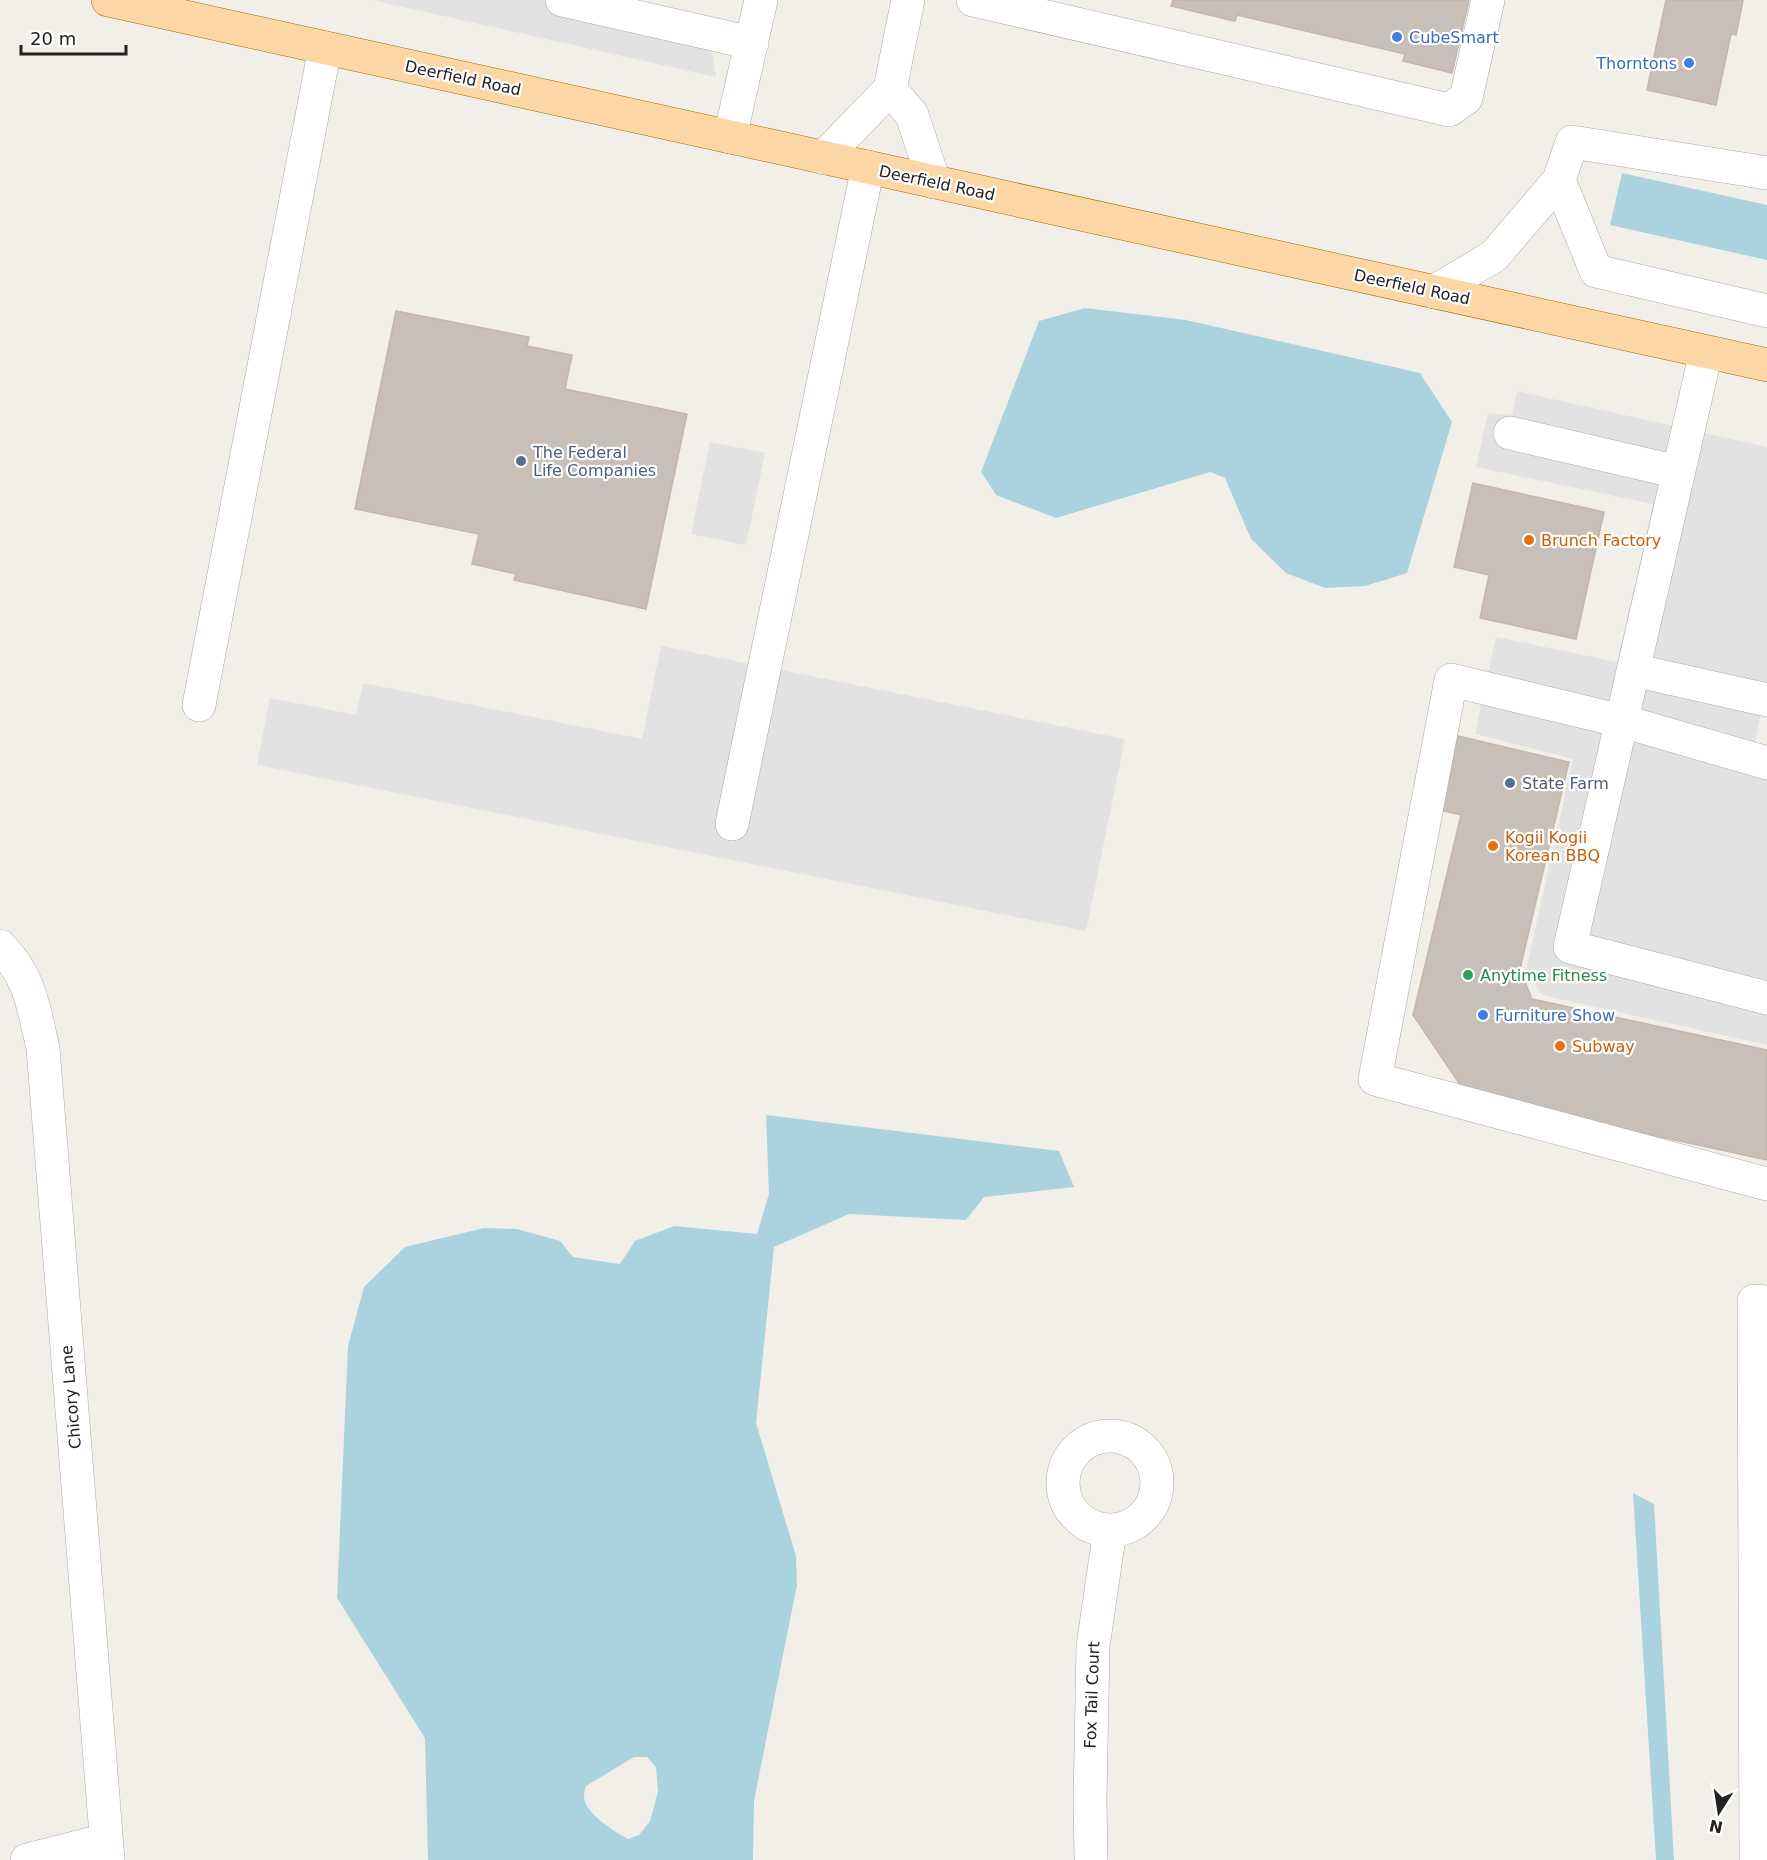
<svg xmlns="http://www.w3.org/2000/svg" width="1767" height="1860" viewBox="0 0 1767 1860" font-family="'DejaVu Sans',sans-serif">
  <rect width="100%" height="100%" fill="#f2efe9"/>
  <path fill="#e2e2e2" d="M372,0H619L706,19L716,77Z
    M1517,391L1767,447V684L1754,746L1767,749V1045L1542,995L1526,971L1573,759L1475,734L1496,637L1617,662L1653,504L1476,467L1488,413L1512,415Z
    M710,442L765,453L746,545L691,534Z
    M661,646L1125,739L1086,931L257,765L270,698L356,715L363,683L642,739Z"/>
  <path fill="#aad3df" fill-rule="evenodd" d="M1622,173L1767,205V260L1610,225Z
    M1085,308L1186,320L1420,373L1452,422L1407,573L1365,586L1325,588L1286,573L1251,539L1225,478L1210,472L1056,518L996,495L981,472L1039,321Z
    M766,1115L1059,1151L1074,1187L984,1197L966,1220L849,1214L774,1247L756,1423L796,1556L797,1585L754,1801L753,1860H428L425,1738L337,1598L348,1346L364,1287L405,1247L484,1228L517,1229L560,1241L573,1257L620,1264L635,1241L674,1226L757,1234L769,1194ZM634,1757H647L656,1767L658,1792L650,1821L639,1835L628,1839C615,1832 583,1812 584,1796C584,1792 585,1789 586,1786Z
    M1633,1493L1654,1504L1674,1860H1656Z"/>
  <path fill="#c7bfb8" stroke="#c4b6ab" stroke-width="1.5" d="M1173,0H1469L1452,73L1403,61L1405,54L1237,15L1235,21L1171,6Z
    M1666,0H1743L1736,35L1731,34L1716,105L1647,90Z
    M396,311L529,337L527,346L572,355L565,389L687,414L646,609L514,580L516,574L472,564L479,534L355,509Z
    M1473,483L1604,512L1576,639L1480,618L1489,575L1454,567Z
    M1458,736L1569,762L1520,969L1532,999L1767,1050V1160L1467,1095L1413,1015L1461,815L1440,810Z"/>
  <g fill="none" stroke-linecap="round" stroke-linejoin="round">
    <defs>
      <path id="minor" d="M562,0L752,43
        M973,0L1449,110L1466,98L1488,0
        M890,89L912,115L934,182
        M730,137L761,0
        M823,158L890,89L908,0
        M1559,180L1596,271L1767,311
        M1434,292L1494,256L1559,180L1572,142L1767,173
        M1706,352L1570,947L1767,998
        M1510,433L1678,472
        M1633,670L1767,700
        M199,705L325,48
        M1767,763L1622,721L1451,680L1375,1079L1767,1184
        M732,824L868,167
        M0,946C31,978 33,1006 43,1048L108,1860
        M1063 1483a47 47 0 1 1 94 0a47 47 0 1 1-94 0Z
        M27,1860L106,1840
        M1091,1860L1090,1799L1093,1646L1110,1530
        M1756,1860L1754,1301L1767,1302"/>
      <path id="major" d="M108,0L1767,365"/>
    </defs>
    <use href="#minor" stroke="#a9a9a9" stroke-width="34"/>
    <use href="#major" stroke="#a06b00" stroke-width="34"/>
    <use href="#minor" stroke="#fff" stroke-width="33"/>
    <use href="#major" stroke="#fcd6a4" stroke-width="33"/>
  </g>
  <g fill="#3f7fe0" stroke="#fff" stroke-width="2">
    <circle cx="1397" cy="37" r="6"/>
    <circle cx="1689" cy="63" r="6"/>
    <circle cx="1483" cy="1015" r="6"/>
  </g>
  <g fill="#5c6f8a" stroke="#fff" stroke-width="2">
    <circle cx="521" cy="461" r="6"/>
    <circle cx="1510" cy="783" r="6"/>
  </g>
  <g fill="#e8710a" stroke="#fff" stroke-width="2">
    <circle cx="1529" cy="540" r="6"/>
    <circle cx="1493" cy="846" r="6"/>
    <circle cx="1560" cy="1046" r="6"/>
  </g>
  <circle fill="#2e9e5b" stroke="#fff" stroke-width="2" cx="1468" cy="975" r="6"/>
  <g text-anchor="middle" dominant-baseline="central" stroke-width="4.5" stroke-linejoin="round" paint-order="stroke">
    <g font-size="16" fill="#366cbe" stroke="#fff" text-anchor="start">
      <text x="1409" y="37">CubeSmart</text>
      <text x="1677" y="63" text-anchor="end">Thorntons</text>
      <text x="1495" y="1015">Furniture Show</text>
    </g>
    <g font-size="16" fill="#222" stroke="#fff">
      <text transform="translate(463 78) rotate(12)">Deerfield Road</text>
      <text transform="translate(937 183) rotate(12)">Deerfield Road</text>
      <text transform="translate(1412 287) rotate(12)">Deerfield Road</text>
      <text transform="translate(71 1397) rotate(-95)">Chicory Lane</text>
      <text transform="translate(1092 1695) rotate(-88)">Fox Tail Court</text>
    </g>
    <g font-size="16" fill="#4e5e75" stroke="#fff" text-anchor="start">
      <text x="533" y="452">The Federal<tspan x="533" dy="18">Life Companies</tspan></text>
      <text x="1522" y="783">State Farm</text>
    </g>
    <g font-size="16" fill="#c56008" stroke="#fff" text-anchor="start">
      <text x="1541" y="540">Brunch Factory</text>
      <text x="1505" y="837">Kogii Kogii<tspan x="1505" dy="18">Korean BBQ</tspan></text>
      <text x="1572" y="1046">Subway</text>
    </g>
    <g font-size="16" fill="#27864d" stroke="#fff" text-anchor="start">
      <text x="1480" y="975">Anytime Fitness</text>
    </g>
  </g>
  <g transform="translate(1719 1812) rotate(192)" stroke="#ffffff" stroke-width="4.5" paint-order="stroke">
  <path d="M0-4.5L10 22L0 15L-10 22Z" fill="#222222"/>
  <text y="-9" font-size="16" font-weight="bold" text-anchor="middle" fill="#222222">N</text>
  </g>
  <path d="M21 45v9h105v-9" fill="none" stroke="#222222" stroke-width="3"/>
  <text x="30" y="45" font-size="18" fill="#222222" stroke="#ffffff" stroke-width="4.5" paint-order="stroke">20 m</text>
</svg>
